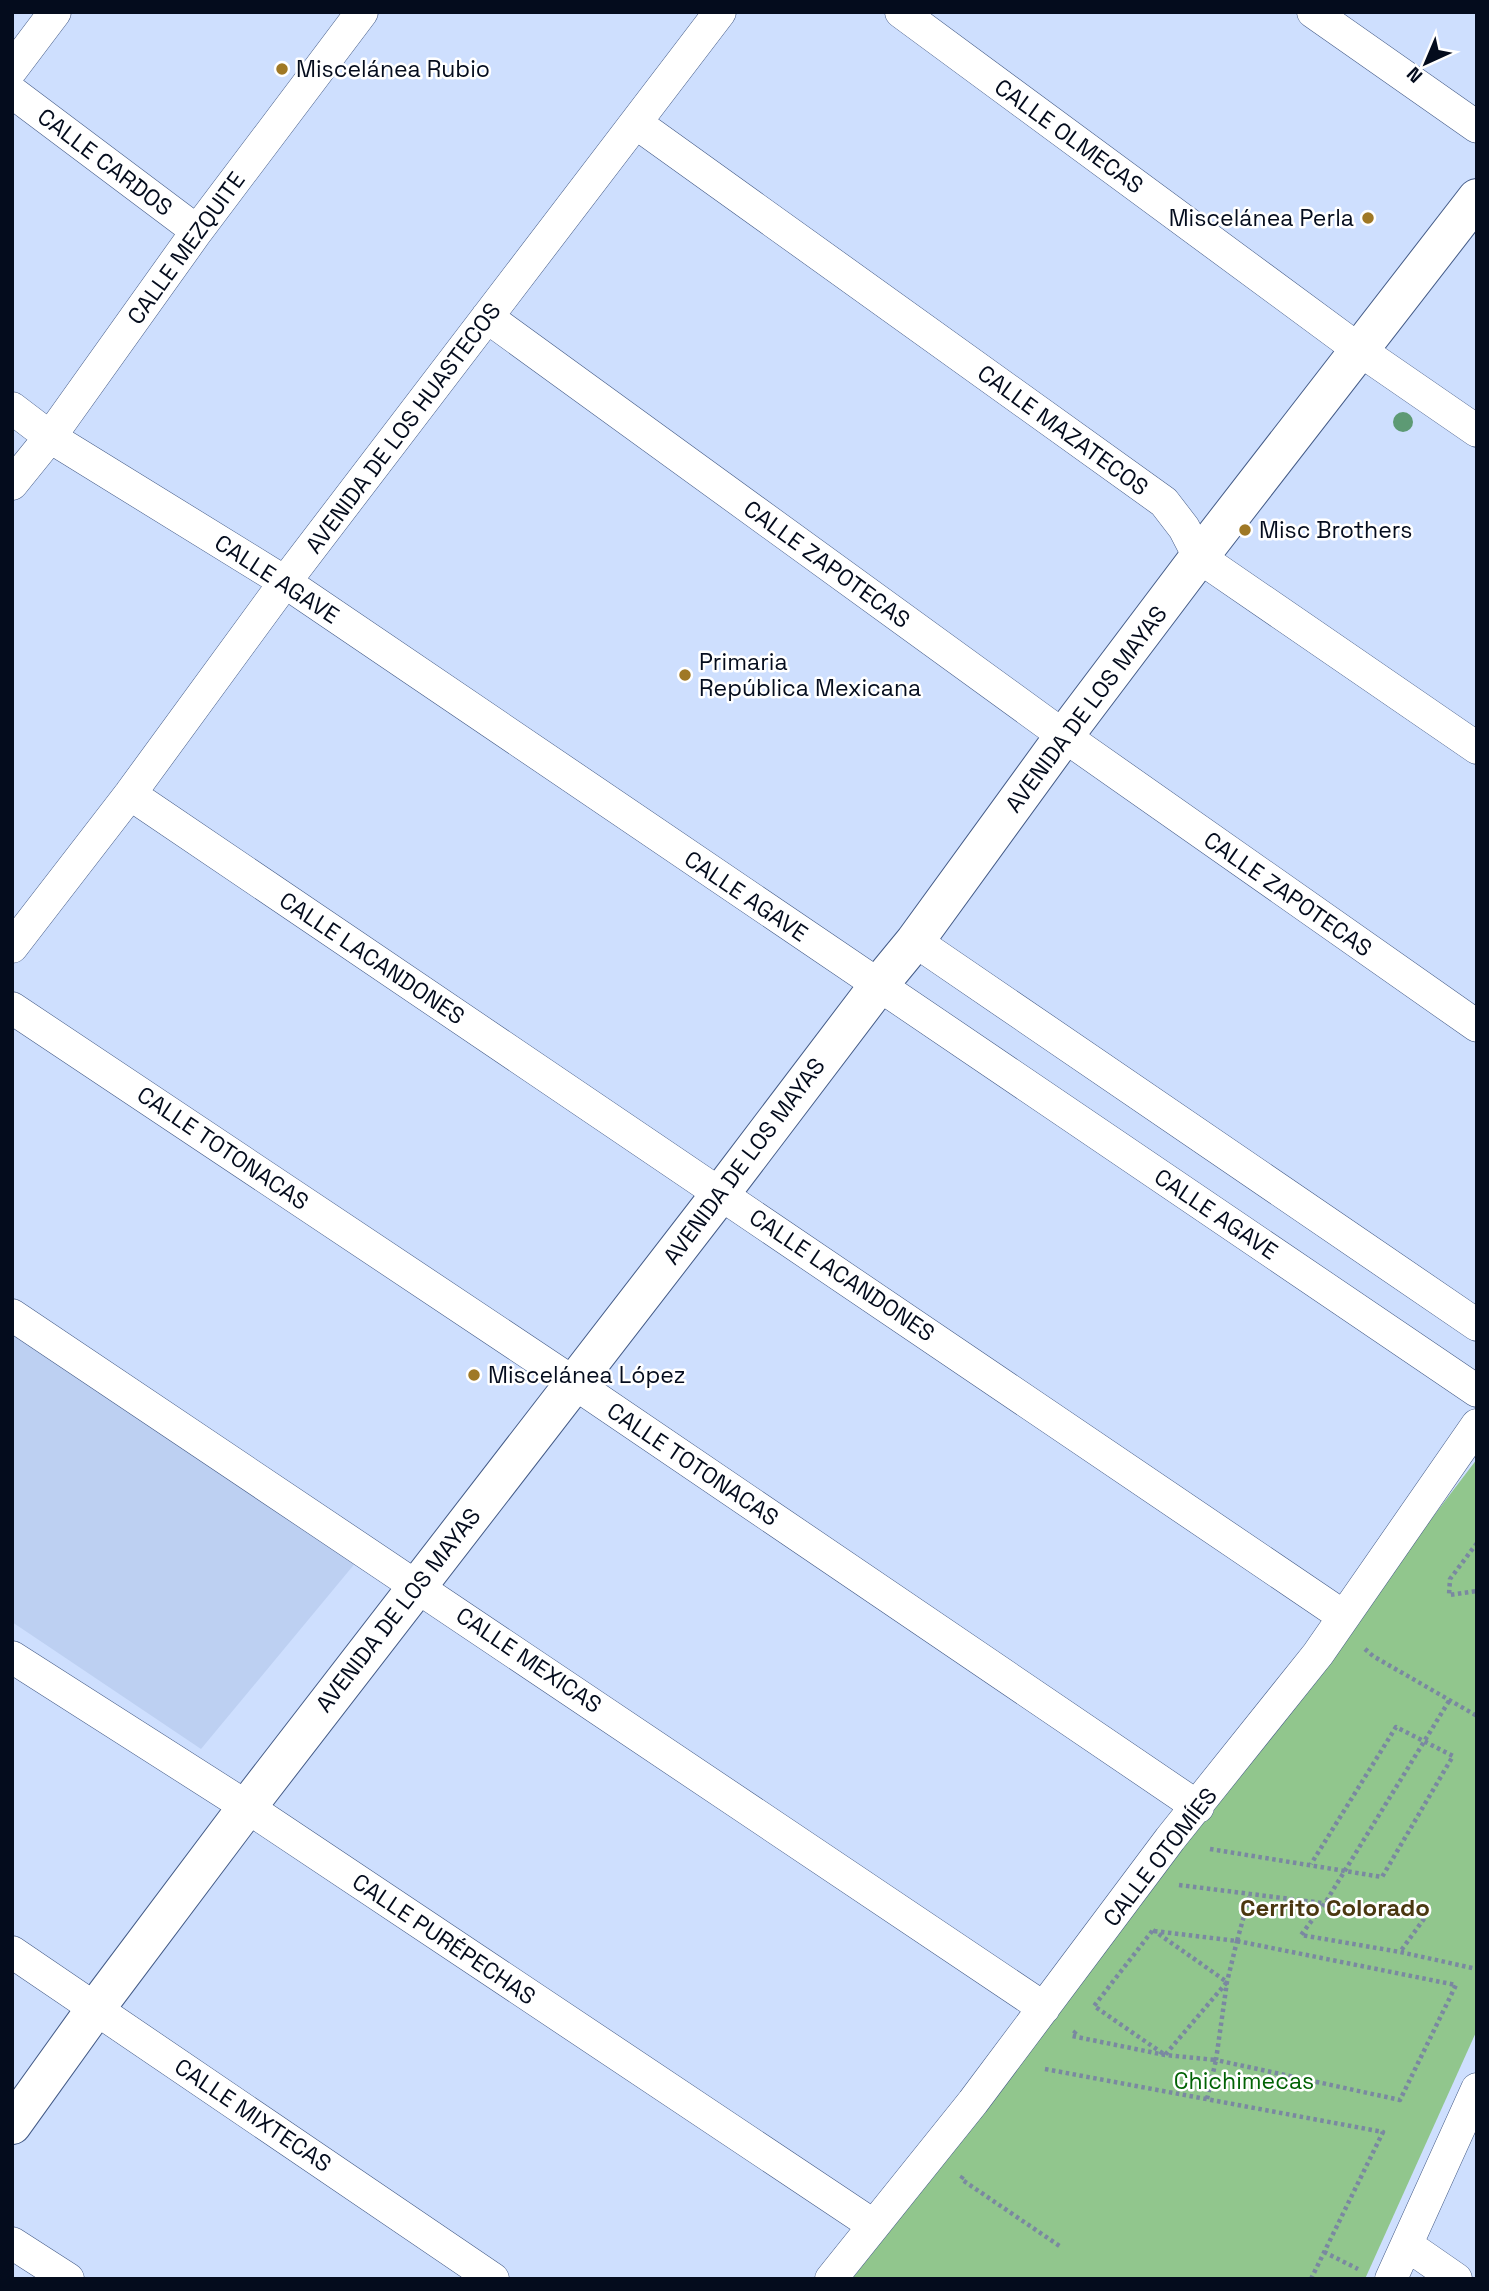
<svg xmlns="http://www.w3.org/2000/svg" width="1489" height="2291" viewBox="0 0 1489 2291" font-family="'Space Grotesk',sans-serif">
  <rect width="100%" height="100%" fill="#cedffe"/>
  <path fill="#bdd0f2" d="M12,1327L357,1561L201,1749L12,1622Z"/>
  <path fill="#91c68d" d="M1477,1459V2030L1365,2279H852Z"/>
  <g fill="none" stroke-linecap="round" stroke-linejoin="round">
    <defs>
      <path id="minor" d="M901,12L1358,349L1477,431
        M1313,12L1477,127
        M12,69L55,12
        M12,92L197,231
        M636,123L1164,502L1184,528L1199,557L1477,748
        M487,317L1064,736L1477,1026
        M12,408L50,437L285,582L1477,1391
        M12,484L50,437L197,231L362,12
        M130,794L1343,1616
        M915,941L1477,1325
        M12,947L130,794L285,582L720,12
        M12,1008L574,1383L1198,1807
        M12,1315L1044,2008
        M12,1657L247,1807L873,2225
        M12,1952L493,2279
        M12,2243L68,2279
        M1407,2245L1456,2279
        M831,2279L973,2102L1170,1839L1318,1654L1477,1425
        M1391,2279L1477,2089"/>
      <path id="tertiary" d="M12,2125L96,2008L247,1807L721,1193L878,986L915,941L1064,736L1199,557L1477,198"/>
    </defs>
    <use href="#minor" stroke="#445b87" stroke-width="33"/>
    <use href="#tertiary" stroke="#445b87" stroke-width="40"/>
    <path stroke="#7a88a1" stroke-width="4.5" stroke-dasharray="3.5 3.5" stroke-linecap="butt" d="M1477,1543L1450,1579L1449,1595L1477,1591
      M1365,1649L1373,1656L1477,1716
      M1449,1701L1325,1903L1301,1935L1400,1952L1477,1969
      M1210,1849L1382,1877L1453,1756L1396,1727L1311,1864
      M1179,1885L1426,1916L1400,1952
      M1153,1930L1227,1982L1165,2055L1094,2006Z
      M1154,1931L1237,1941L1250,1894
      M1237,1941L1456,1985L1400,2100L1216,2060L1227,1982Z
      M1076,2031L1072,2036L1165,2055L1216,2060L1207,2099
      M1045,2069L1383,2132L1311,2279
      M963,2176L961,2179L1061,2247
      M1324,2252L1358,2269"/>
    <use href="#minor" stroke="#fff" stroke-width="32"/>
    <use href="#tertiary" stroke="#fff" stroke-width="38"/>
  </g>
  <circle fill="#5d9a74" cx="1403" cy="422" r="10"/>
  <g fill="#9f7825" stroke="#fff" stroke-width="2.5">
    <circle cx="282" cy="69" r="7"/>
    <circle cx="1368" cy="218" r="7"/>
    <circle cx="1245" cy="530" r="7"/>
    <circle cx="685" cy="675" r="7"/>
    <circle cx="474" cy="1375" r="7"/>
  </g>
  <g text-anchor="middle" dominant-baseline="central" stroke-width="5" stroke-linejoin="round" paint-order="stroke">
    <g font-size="23" fill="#040c1d" stroke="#fff" text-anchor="start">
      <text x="296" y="69">Miscelánea Rubio</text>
      <text x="1354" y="218" text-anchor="end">Miscelánea Perla</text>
      <text x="1259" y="530">Misc Brothers</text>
      <text x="699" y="662">Primaria<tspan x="699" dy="26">República Mexicana</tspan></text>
      <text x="488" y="1375">Miscelánea López</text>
    </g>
    <g font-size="23" fill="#040c1d" stroke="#fff">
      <text transform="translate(1069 136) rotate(36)">CALLE OLMECAS</text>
      <text transform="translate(105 162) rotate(37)">CALLE CARDOS</text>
      <text transform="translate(186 248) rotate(-54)">CALLE MEZQUITE</text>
      <text transform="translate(403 428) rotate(-53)">AVENIDA DE LOS HUASTECOS</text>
      <text transform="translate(1063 430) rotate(36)">CALLE MAZATECOS</text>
      <text transform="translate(827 564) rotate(36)">CALLE ZAPOTECAS</text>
      <text transform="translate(277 579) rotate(33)">CALLE AGAVE</text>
      <text transform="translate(1086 709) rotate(-53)">AVENIDA DE LOS MAYAS</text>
      <text transform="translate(1288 894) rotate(35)">CALLE ZAPOTECAS</text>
      <text transform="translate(746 896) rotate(34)">CALLE AGAVE</text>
      <text transform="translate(372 958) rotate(34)">CALLE LACANDONES</text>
      <text transform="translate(223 1148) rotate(34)">CALLE TOTONACAS</text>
      <text transform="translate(744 1161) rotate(-53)">AVENIDA DE LOS MAYAS</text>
      <text transform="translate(1216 1214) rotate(34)">CALLE AGAVE</text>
      <text transform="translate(842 1275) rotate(34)">CALLE LACANDONES</text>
      <text transform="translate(693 1464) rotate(34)">CALLE TOTONACAS</text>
      <text transform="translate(398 1610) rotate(-52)">AVENIDA DE LOS MAYAS</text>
      <text transform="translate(529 1660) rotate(34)">CALLE MEXICAS</text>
      <text transform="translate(1160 1857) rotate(-52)">CALLE OTOMÍES</text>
      <text transform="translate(444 1939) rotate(34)">CALLE PURÉPECHAS</text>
      <text transform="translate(253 2115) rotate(34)">CALLE MIXTECAS</text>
    </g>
    <g font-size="23" fill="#016204" stroke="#fff">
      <text x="1244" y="2081">Chichimecas</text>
    </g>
    <g font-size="24" font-weight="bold" fill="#4a3710" stroke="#fff">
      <text x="1335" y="1907">Cerrito Colorado</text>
    </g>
  </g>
  <rect width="1489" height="2291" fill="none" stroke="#040c1d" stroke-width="28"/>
  <g transform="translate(1426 63) rotate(224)" stroke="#ffffff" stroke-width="5" paint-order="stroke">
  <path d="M0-5L12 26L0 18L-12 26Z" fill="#040c1d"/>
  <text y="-10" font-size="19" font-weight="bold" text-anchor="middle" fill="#040c1d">N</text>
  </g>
</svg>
